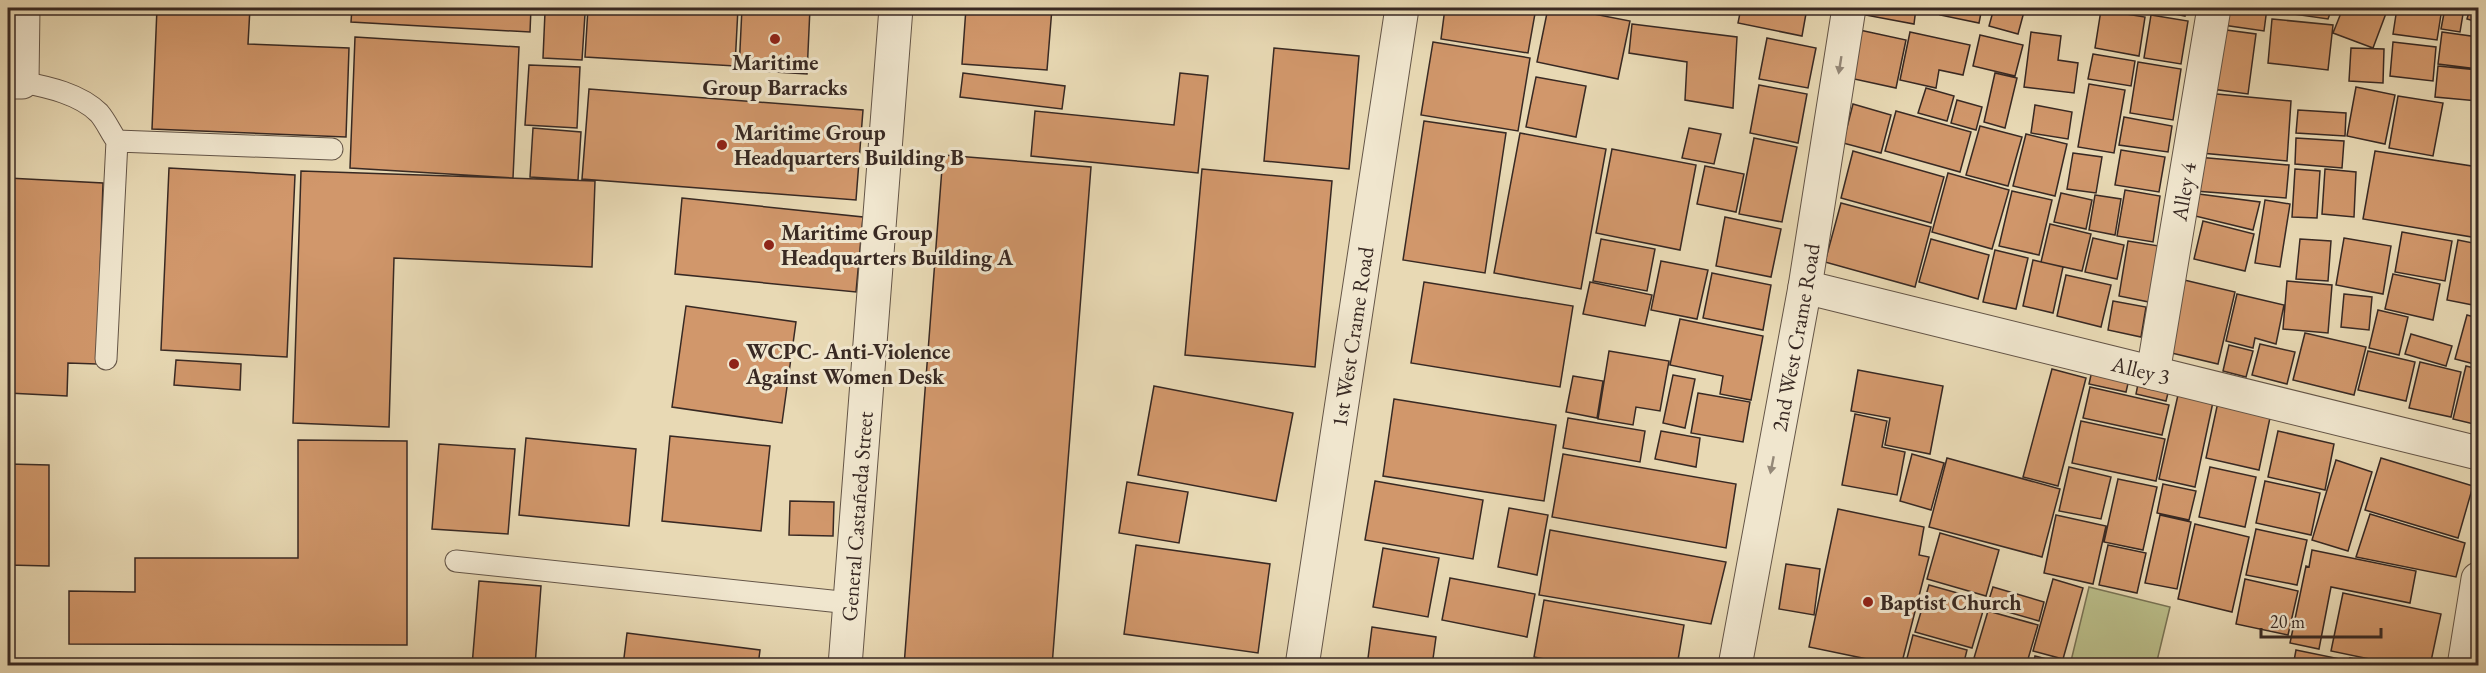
<svg xmlns="http://www.w3.org/2000/svg" width="2486" height="673" viewBox="0 0 2486 673" font-family="'EB Garamond',serif">
  <rect width="100%" height="100%" fill="#e8d9b4"/>
  <filter id="stains"><feTurbulence type="fractalNoise" baseFrequency=".00333" numOctaves="4"/><feColorMatrix values="0 0 0 0 .2 0 0 0 0 .09 0 0 0 0 .02 0 0 0 .5 -.17"/></filter>
  <radialGradient id="worn" r=".72"><stop offset=".6" stop-color="#630" stop-opacity="0"/><stop offset="1" stop-color="#630" stop-opacity=".3"/></radialGradient>
  <path fill="#babe8a" stroke="#797456" stroke-width="1.5" d="M2089,587L2170,607L2156,665H2070Z"/>
  <path fill="#d1976b" stroke="#382923" stroke-width="1.5" d="M157,8H250L248,44L349,48L346,137L152,129Z
    M352,8H531L530,32L351,22Z
    M588,8H738L735,66L585,57Z
    M742,8H810L807,74L739,70Z
    M966,8H1052L1047,70L962,64Z
    M1445,8H1536L1528,53L1441,39Z
    M1548,8H1563L1630,21L1618,79L1537,62Z
    M1698,8H1734L1733,14Z
    M1741,8H1807L1802,36L1738,23Z
    M1861,8H1916L1914,24L1860,14Z
    M1941,8H1982L1979,23L1940,15Z
    M1994,8H2025L2018,34L1989,26Z
    M2146,8H2186L2185,16Z
    M2218,8H2267L2264,31L2216,24Z
    M2295,8H2332L2328,19L2293,14Z
    M2343,8H2388L2373,48L2333,33Z
    M2397,8H2442L2437,40L2393,34Z
    M2445,8H2464L2460,32L2441,29Z
    M2470,8H2478V22L2467,19Z
    M2101,10L2145,17L2139,56L2095,48Z
    M545,12L585,14L582,60L543,58Z
    M2151,15L2188,21L2181,64L2144,58Z
    M2272,19L2333,25L2328,70L2268,63Z
    M1632,24L1737,37L1733,108L1685,100L1687,62L1629,53Z
    M1855,29L1906,40L1896,88L1845,77Z
    M2219,29L2256,34L2248,94L2212,89Z
    M1910,32L1970,45L1963,75L1939,70L1936,88L1900,80Z
    M2031,32L2061,36L2058,60L2078,63L2074,93L2024,87Z
    M2442,32L2478,37V69L2438,64Z
    M1980,35L2023,45L2015,76L1973,66Z
    M355,37L519,47L513,178L350,168Z
    M1767,38L1816,48L1808,88L1759,79Z
    M1433,42L1530,58L1518,131L1421,115Z
    M2393,42L2436,47L2433,81L2390,76Z
    M1274,48L1359,56L1349,169L1264,161Z
    M2351,48L2384,49L2383,83L2349,81Z
    M2093,54L2135,61L2131,86L2088,79Z
    M2138,62L2181,69L2173,120L2130,113Z
    M529,65L580,67L577,128L525,125Z
    M2438,66L2478,70V101L2435,97Z
    M963,73L1065,86L1062,109L960,97Z
    M1180,73L1208,76L1198,173L1031,156L1035,111L1174,125Z
    M1995,73L2017,78L2005,128L1984,122Z
    M1536,77L1586,86L1576,137L1526,127Z
    M2089,84L2125,90L2114,153L2078,147Z
    M1759,85L1807,94L1798,143L1750,133Z
    M2356,87L2395,95L2385,144L2347,136Z
    M1926,88L1954,96L1947,121L1918,113Z
    M589,89L863,110L856,200L582,179Z
    M2206,93L2291,101L2287,161L2201,153Z
    M2398,96L2443,103L2433,156L2389,148Z
    M1957,100L1982,107L1976,130L1951,123Z
    M1853,104L1891,115L1881,153L1843,143Z
    M2035,105L2072,112L2068,139L2031,133Z
    M2298,110L2346,113L2345,136L2296,133Z
    M1896,111L1971,132L1960,172L1885,151Z
    M2124,117L2172,126L2168,152L2119,145Z
    M1424,121L1506,133L1485,273L1403,260Z
    M1980,126L2022,137L2008,186L1966,175Z
    M533,128L581,132L578,180L530,177Z
    M1689,128L1721,134L1714,164L1682,158Z
    M1520,133L1606,149L1581,289L1494,273Z
    M2026,134L2067,144L2055,196L2013,186Z
    M1754,138L1797,147L1782,222L1739,214Z
    M2296,138L2344,141L2342,168L2295,164Z
    M1612,149L1696,165L1680,250L1596,233Z
    M2121,150L2165,157L2159,192L2115,185Z
    M1853,151L1944,177L1931,223L1841,198Z
    M2375,151L2478,167V238L2363,219Z
    M2073,153L2102,157L2096,193L2067,189Z
    M943,155L1091,167L1052,666H904Z
    M2197,157L2289,165L2286,198L2195,191Z
    M1705,166L1744,174L1736,212L1697,204Z
    M169,168L295,175L287,357L161,350Z
    M1202,169L1332,181L1315,367L1185,355Z
    M2295,169L2320,171L2317,218L2292,217Z
    M2325,169L2356,172L2354,217L2322,214Z
    M301,171L595,181L592,267L394,258L389,427L293,423Z
    M1948,173L2009,190L1992,249L1932,232Z
    M8,178L103,183L97,364L68,363L67,396L8,393Z
    M2125,190L2160,196L2153,242L2117,236Z
    M2012,191L2052,200L2039,255L1999,246Z
    M2061,193L2092,200L2086,229L2054,222Z
    M2191,193L2260,202L2253,230L2187,214Z
    M2095,195L2121,199L2115,235L2089,230Z
    M682,198L863,217L856,292L675,274Z
    M2265,200L2290,204L2280,267L2255,263Z
    M1841,203L1931,227L1915,287L1825,262Z
    M1725,217L1781,229L1771,277L1716,266Z
    M2203,221L2254,234L2245,271L2194,259Z
    M2050,224L2091,234L2082,271L2041,262Z
    M2402,232L2452,241L2445,281L2395,272Z
    M2093,238L2124,245L2117,279L2085,272Z
    M2344,238L2391,246L2383,294L2336,285Z
    M1601,239L1655,249L1647,291L1593,281Z
    M1931,239L1989,255L1978,299L1919,282Z
    M2300,239L2331,241L2328,281L2296,279Z
    M2458,240L2478,244V306L2447,300Z
    M2128,241L2159,246L2149,302L2119,296Z
    M1995,250L2028,258L2016,309L1983,302Z
    M2033,260L2063,267L2053,313L2023,306Z
    M1661,261L1708,270L1697,319L1651,310Z
    M1712,273L1771,285L1763,330L1703,318Z
    M2393,274L2440,284L2433,320L2385,309Z
    M2066,275L2111,285L2101,327L2057,316Z
    M2180,279L2235,292L2218,364L2163,351Z
    M2287,281L2332,285L2328,333L2283,329Z
    M1424,282L1573,306L1560,387L1411,363Z
    M1590,282L1652,295L1645,326L1583,314Z
    M2237,294L2284,305L2276,344L2255,338L2253,348L2226,341Z
    M2344,294L2372,297L2369,330L2341,327Z
    M2113,301L2146,307L2141,337L2108,330Z
    M686,306L796,322L782,423L672,407Z
    M2378,310L2408,317L2399,355L2369,348Z
    M2467,315L2478,318V365L2455,359Z
    M1680,319L1763,336L1751,400L1720,394L1723,376L1670,365Z
    M2305,333L2366,347L2354,395L2293,380Z
    M2411,334L2452,346L2446,366L2405,354Z
    M2260,344L2295,352L2287,384L2252,375Z
    M2229,345L2253,351L2246,377L2223,371Z
    M1609,351L1669,361L1660,411L1636,407L1633,425L1598,419Z
    M2368,351L2415,362L2406,401L2358,390Z
    M176,360L241,364L240,390L174,385Z
    M2420,362L2461,372L2451,417L2409,408Z
    M2093,366L2130,375L2126,392L2089,384Z
    M2466,366L2478,369V425L2453,419Z
    M2052,369L2086,378L2058,486L2023,477Z
    M1858,370L1943,386L1930,454L1885,445L1890,418L1851,411Z
    M2140,374L2171,381L2166,401L2136,394Z
    M1673,375L1695,379L1685,428L1663,423Z
    M1573,376L1603,381L1597,418L1566,412Z
    M1154,386L1293,413L1276,501L1138,475Z
    M2090,387L2169,405L2162,435L2083,418Z
    M1698,393L1750,402L1743,442L1691,433Z
    M2178,395L2213,402L2195,487L2159,479Z
    M1394,399L1556,425L1544,501L1383,476Z
    M2218,402L2271,413L2259,470L2206,458Z
    M1855,414L1887,421L1882,447L1905,452L1897,495L1842,485Z
    M1568,418L1645,431L1640,462L1563,448Z
    M2081,421L2165,439L2156,481L2072,463Z
    M1661,431L1700,438L1696,467L1655,459Z
    M2278,431L2334,444L2325,490L2268,477Z
    M670,436L770,446L761,531L662,521Z
    M526,438L636,449L629,526L519,515Z
    M298,440L407,441V645L69,644V591L135,592V558H298Z
    M439,444L515,449L508,534L432,529Z
    M1563,454L1736,484L1726,548L1552,517Z
    M1912,454L1944,463L1931,510L1900,501Z
    M1947,458L2060,489L2042,557L1929,527Z
    M2381,458L2473,486L2458,538L2365,510Z
    M2336,460L2372,472L2348,551L2312,540Z
    M8,464L49,465V566L8,565Z
    M2069,467L2111,477L2101,519L2059,511Z
    M2210,467L2256,477L2245,527L2199,517Z
    M2118,479L2157,487L2143,550L2104,542Z
    M1375,481L1483,500L1473,559L1365,540Z
    M2265,481L2320,493L2311,535L2256,523Z
    M1127,482L1188,492L1179,543L1119,533Z
    M2163,484L2196,491L2189,520L2157,513Z
    M790,501L834,502L833,536L789,535Z
    M1509,508L1548,515L1537,575L1498,567Z
    M1838,509L1924,527L1919,555L1929,557L1901,666L1809,647Z
    M2370,514L2465,543L2456,577L2356,557Z
    M2056,515L2106,526L2093,584L2044,573Z
    M2160,515L2191,522L2177,589L2145,583Z
    M2195,524L2249,537L2232,612L2178,599Z
    M2256,529L2307,540L2297,585L2246,575Z
    M1550,530L1726,562L1711,624L1539,595Z
    M1940,533L1999,550L1986,596L1927,579Z
    M1136,545L1270,564L1258,653L1124,634Z
    M2108,545L2146,553L2137,593L2099,585Z
    M1383,548L1439,558L1428,617L1373,607Z
    M2312,550L2416,571L2410,603L2331,587L2319,649L2290,643L2306,566L2309,567Z
    M1786,564L1820,569L1814,615L1779,609Z
    M1450,578L1535,594L1527,637L1442,620Z
    M2053,579L2083,588L2063,659L2033,651Z
    M2245,579L2298,591L2288,635L2236,624Z
    M479,581L541,586L535,666H472Z
    M1929,585L1986,601L1972,648L1915,632Z
    M1993,587L2044,602L2039,621L1987,606Z
    M2343,593L2441,614L2430,666H2403L2331,651Z
    M1544,600L1684,625L1677,666H1580L1534,657Z
    M1988,611L2038,625L2026,666H2000L1974,658Z
    M1372,627L1436,637L1432,666H1367Z
    M627,633L760,650L758,666H623Z
    M1913,635L1967,650L1963,666H1918L1906,662Z
    M2296,650L2345,660L2344,666H2293Z
    M2035,656L2066,664L2065,666H2033Z
    M2350,658L2386,666H2349Z"/>
  <g fill="none" stroke-linecap="round" stroke-linejoin="round">
    <defs>
      <path id="lane" d="M22,82C48,87 80,94 99,113C106,121 111,133 117,141L332,149
        M106,359L117,141
        M456,561L850,603"/>
      <g id="street">
        <path d="M8,82H22L23,8"/>
        <path id="s1" d="M1805,287L2478,453"/>
        <path id="s2" d="M2153,373L2214,8"/>
        <path id="s3" d="M845,666L896,8"/>
        <path id="s4" d="M1302,666L1402,8"/>
        <path id="s5" d="M1735,666L1805,287L1849,8"/>
        <path d="M2464,666L2478,579"/>
      </g>
    </defs>
    <use href="#lane" stroke="#645547" stroke-width="23"/>
    <use href="#street" stroke="#645547" stroke-width="35"/>
    <use href="#lane" stroke="#f0e6ce" stroke-width="21"/>
    <use href="#street" stroke="#f0e6ce" stroke-width="33"/>
  </g>
  <defs><path id="oneway-solid" d="M-6-.8H1V-3.2L6.5 0L1 3.2V.8H-6Z" transform="scale(1.5)"/></defs>
  <g fill="#948878">
    <use href="#oneway-solid" transform="translate(1840 65) rotate(99)"/>
    <use href="#oneway-solid" transform="translate(1772 465) rotate(101)"/>
  </g>
  <g fill="#8f2418" stroke="#f0e6ce" stroke-width="2">
    <circle cx="775" cy="39" r="6"/>
    <circle cx="722" cy="145" r="6"/>
    <circle cx="769" cy="245" r="6"/>
    <circle cx="734" cy="364" r="6"/>
    <circle cx="1868" cy="602" r="6"/>
  </g>
  <g text-anchor="middle" dominant-baseline="central" stroke-width="6" stroke-linejoin="round" paint-order="stroke">
    <g font-size="22" font-weight="bold" fill="#382923" stroke="#f0e6ce" text-anchor="start">
      <text x="775" y="62" text-anchor="middle">Maritime<tspan x="775" dy="25">Group Barracks</tspan></text>
      <text x="734" y="132">Maritime Group<tspan x="734" dy="25">Headquarters Building B</tspan></text>
      <text x="781" y="232">Maritime Group<tspan x="781" dy="25">Headquarters Building A</tspan></text>
      <text x="746" y="351">WCPC- Anti-Violence<tspan x="746" dy="25">Against Women Desk</tspan></text>
      <text x="1880" y="602">Baptist Church</text>
    </g>
    <g font-size="22" fill="#382923" stroke="#f0e6ce">
      <text stroke="none"><textPath href="#s2" startOffset="184">Alley 4</textPath></text>
      <text stroke="none"><textPath href="#s4" startOffset="333">1st West Crame Road</textPath></text>
      <text stroke="none"><textPath href="#s5" startOffset="334">2nd West Crame Road</textPath></text>
      <text stroke="none"><textPath href="#s1" startOffset="346">Alley 3</textPath></text>
      <text stroke="none"><textPath href="#s3" startOffset="150">General Castañeda Street</textPath></text>
    </g>
  </g>
  <rect width="2486" height="673" fill="none" stroke="#e8d9b4" stroke-width="30"/>
  <rect x="9" y="9" width="2468" height="655" fill="none" stroke="#382923" stroke-width="3"/>
  <rect x="15" y="15" width="2456" height="643" fill="none" stroke="#382923" stroke-width="1.5"/>
  <path d="M2261 628v9h120v-9" fill="none" stroke="#382923" stroke-width="3"/>
  <text x="2270" y="628" font-size="18" fill="#382923" stroke="#f0e6ce" stroke-width="4.5" paint-order="stroke">20 m</text>
  <rect width="100%" height="100%" filter="url(#stains)"/>
  <rect width="100%" height="100%" fill="url(#worn)"/>
</svg>
